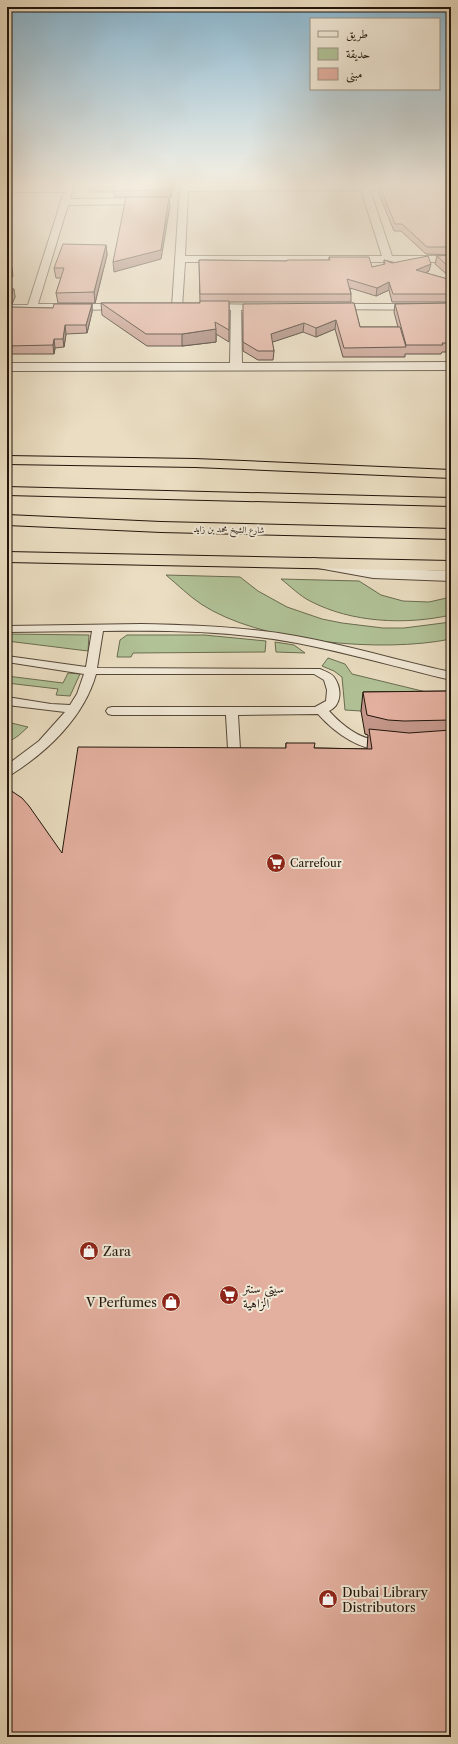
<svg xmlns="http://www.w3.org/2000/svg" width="458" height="1744" viewBox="0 0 458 1744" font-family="'Libre Caslon Text',Amiri,serif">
  <rect width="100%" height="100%" fill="#eaddc1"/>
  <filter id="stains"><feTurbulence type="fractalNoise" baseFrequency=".005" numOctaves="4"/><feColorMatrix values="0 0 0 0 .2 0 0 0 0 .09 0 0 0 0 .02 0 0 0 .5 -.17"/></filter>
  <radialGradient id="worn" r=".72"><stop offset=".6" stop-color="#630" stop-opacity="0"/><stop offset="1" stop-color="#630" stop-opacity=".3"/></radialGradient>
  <path fill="#b1c297" stroke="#6a6c51" d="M166,575L240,577L258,591L287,607L322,619L342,623L383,628H404L451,622V639C383,653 260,643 201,604C189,596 178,585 166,575Z
    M281,579L359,581L381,595L403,601L429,602L451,597V615C406,625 352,623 310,601C300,596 290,586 281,579Z
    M7,634L89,635L88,651L7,641Z
    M127,635H204L266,641L265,652L133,653L131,657H117L120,640Z
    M275,642L294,645L305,653L276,652Z
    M328,658L345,664L352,674L451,698L361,711L345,710L342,677L334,671L322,666Z
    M68,673L80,674L70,696L56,695L58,689L7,683V676L63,683Z
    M7,722L28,727L18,736L7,743V735L10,733L12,729L7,726Z"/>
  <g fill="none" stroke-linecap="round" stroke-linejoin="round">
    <defs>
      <path id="service" d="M141,624C193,625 245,627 296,636C348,645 399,661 451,672V680C400,668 349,653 297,643C233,631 168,630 103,631L97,668L320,669C324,671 331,673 334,677C342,688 342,705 329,711C340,723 354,735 370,739C377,741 383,740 389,742L391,745L389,748C364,755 334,732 318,714L238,715L240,749L238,752H230L228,749L226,715H112L108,714L106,711L108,708L112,707H315L326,701L327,690L324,680L314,674H96C84,717 48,751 12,774L7,775V765L39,741L65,712L7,705V697L51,704L70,705L77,694L84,674L7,662V656L86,667L92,631L7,632V626Z"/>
      <path id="minor" d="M66,185H74L70,199L156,198L160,201L156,204L68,205L38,304H132L137,307L136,309L7,311V305H28L64,192H7V186H65Z
        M180,185H451V190H370L392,256H451V262H185L182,307L181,309H173L172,307ZM361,190L382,256H185L188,191Z
        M200,304L276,305L277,307L276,309L272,310H241L242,363L451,362V370L7,371V363H230L231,310L196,309L195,307Z
        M326,304H451V310L322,309L321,307L322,305Z"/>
      <path id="tertiary" d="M313,558L373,568L451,571V581L373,578L307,566L305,563L307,560Z"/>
      <path id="motorway" d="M7,456L195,459L451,470V478L195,467L7,464Z
        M7,487L451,498V506L7,495Z
        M7,515L161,522L451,529V539L161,532L7,525Z
        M7,552L451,561V571L7,562Z"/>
    </defs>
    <use href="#service" stroke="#544738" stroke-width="2"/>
    <use href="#minor" stroke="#544738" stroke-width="2"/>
    <use href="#tertiary" stroke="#544738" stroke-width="2"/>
    <use href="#motorway" stroke="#22150b" stroke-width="2"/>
    <use href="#service" fill="#f1e9d7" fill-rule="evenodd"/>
    <use href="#minor" fill="#f1e9d7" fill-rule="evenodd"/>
    <use href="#tertiary" fill="#f1e9d7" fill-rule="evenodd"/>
    <use href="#motorway" fill="#eaddc1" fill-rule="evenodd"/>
  </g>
  <path fill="#c39689" stroke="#22150b" d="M173,185L171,197H115L114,192H90L89,186Z
    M379,185H451V255L426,254L401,231H394L378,192Z
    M106,245L107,255L95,303H58L56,293L61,278H56L54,268Z
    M451,255V278L435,264L437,256Z
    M329,257L372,267L384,265V260L429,271L426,273L451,280V302H392L389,290L376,296L350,288L351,294V302H229V342L216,334V342L182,346H147L102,315L101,303H200L199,260L287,261L329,260Z
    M7,289H14L15,297L12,304L8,305V307L53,308L92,304V312L87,333L66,334L64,347L55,348L54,354H7Z
    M354,303L360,327H398L394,312L395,304L451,303V350L450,352H442L441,354H405V357H343L335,329L316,337L303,332L272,342L274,351L273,360H258L243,351V312Z
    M451,691V1737L62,853L286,748V743L314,748L367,749L368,735L365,734L361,711L363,692Z"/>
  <path fill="#9f7a6f" stroke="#22150b" d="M172,185H173L171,197V190Z
    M169,197L170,206L161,259L114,272L113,262Z
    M106,245L107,255L95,303L94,292Z
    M431,264L429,271L415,278L416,270Z
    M12,268L13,276L7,284V275Z
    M389,282V290L376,296L377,288Z
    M14,289L15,297L12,304L8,305L9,312L7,310V296Z
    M92,304V312L87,333L86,325Z
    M336,320L335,329L316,337V328Z
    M304,323L303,332L270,343L271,334Z
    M65,325L66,334L64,347L63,339Z
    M216,329V342L182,346V334Z
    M54,339L55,348L54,354L53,345Z"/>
  <path fill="#e3af9f" stroke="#22150b" d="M89,185H172L171,190L114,191L116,186H89Z
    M379,185H451V247H427L402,224H395Z
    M126,197H169L161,250L113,262Z
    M63,244L106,245L94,292L56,293L64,268H54Z
    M451,255V269L437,256Z
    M428,256L431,264L416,270L451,280V294H393L389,282L377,288L347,279L351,294H200L199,260L287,261V260H330L329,257H369L372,267L385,264L384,260L392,263Z
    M7,268H12L7,275Z
    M7,289H14L11,295L7,296Z
    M200,301H229V330L215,322L216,329L182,334H146L101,303H200Z
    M354,303L360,327H400L406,347L344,348L336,320L316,328L304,323L271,334L274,351H258L243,342V304Z
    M451,303V343H442L443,345H406L395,304Z
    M54,304H92L86,325H65L63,339H54L53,345L7,346V307L53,308Z
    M451,691V720L404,721L388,720L367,715L363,692Z
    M369,729L409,733L451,730V1737H7V788L22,798L29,806L62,853L78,747L286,748V743H315L314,748L372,749Z"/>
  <linearGradient id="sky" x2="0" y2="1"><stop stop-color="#88b7d2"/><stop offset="0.43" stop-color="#f6f0e3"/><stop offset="1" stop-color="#f6f0e3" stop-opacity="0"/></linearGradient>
  <rect width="458" height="429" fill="url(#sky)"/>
  <defs>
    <symbol id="supermarket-disc" viewBox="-11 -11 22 22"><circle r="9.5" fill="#8f2418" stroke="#f1e9d7"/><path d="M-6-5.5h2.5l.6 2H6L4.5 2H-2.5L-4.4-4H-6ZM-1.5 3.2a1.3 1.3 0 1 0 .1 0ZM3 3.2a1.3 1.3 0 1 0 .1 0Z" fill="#fff"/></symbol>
    <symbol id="shop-disc" viewBox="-11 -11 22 22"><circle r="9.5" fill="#8f2418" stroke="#f1e9d7"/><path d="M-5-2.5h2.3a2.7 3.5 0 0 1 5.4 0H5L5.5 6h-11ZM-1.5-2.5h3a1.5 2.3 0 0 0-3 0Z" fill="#fff"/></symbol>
  </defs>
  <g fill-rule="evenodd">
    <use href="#supermarket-disc" x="265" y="852" width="22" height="22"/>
    <use href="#shop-disc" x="78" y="1240" width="22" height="22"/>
    <use href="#supermarket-disc" x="218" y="1284" width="22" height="22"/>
    <use href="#shop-disc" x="160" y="1291" width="22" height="22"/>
    <use href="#shop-disc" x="317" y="1588" width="22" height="22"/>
  </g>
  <g text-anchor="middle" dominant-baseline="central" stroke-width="4" stroke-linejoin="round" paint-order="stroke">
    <g font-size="9" fill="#22150b" stroke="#f1e9d7">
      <text transform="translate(229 529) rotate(1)">شارع الشيخ محمد بن زايد</text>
    </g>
    <g font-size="11" fill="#22150b" stroke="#f1e9d7" text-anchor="start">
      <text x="290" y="863">Carrefour</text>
    </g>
    <g font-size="13" fill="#22150b" stroke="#f1e9d7" text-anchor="start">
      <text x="103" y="1251">Zara</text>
      <text x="243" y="1288">سيتي سنتر<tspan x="243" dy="15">الزاهية</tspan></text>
      <text x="157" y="1302" text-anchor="end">V Perfumes</text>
      <text x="342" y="1592">Dubai Library<tspan x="342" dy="15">Distributors</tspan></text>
    </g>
  </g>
  <rect width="458" height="1744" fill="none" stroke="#eaddc1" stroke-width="24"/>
  <rect x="8" y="8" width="442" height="1728" fill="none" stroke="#22150b" stroke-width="2"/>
  <rect x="12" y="12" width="434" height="1720" fill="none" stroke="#22150b"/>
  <rect x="310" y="18" width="130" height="72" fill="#f1e9d7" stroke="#9e9485"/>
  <rect x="318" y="31" width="20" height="6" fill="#f1e9d7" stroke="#9e9485"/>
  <text x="346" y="38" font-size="12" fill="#22150b">طريق</text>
  <rect x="318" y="48" width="20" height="12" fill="#b1c297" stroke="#9e9485"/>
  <text x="346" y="58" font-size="12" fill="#22150b">حديقة</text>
  <rect x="318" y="68" width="20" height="12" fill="#e3af9f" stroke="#9e9485"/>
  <text x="346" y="78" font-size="12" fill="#22150b">مبنى</text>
  <rect width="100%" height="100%" filter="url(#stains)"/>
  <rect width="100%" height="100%" fill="url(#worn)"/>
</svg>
